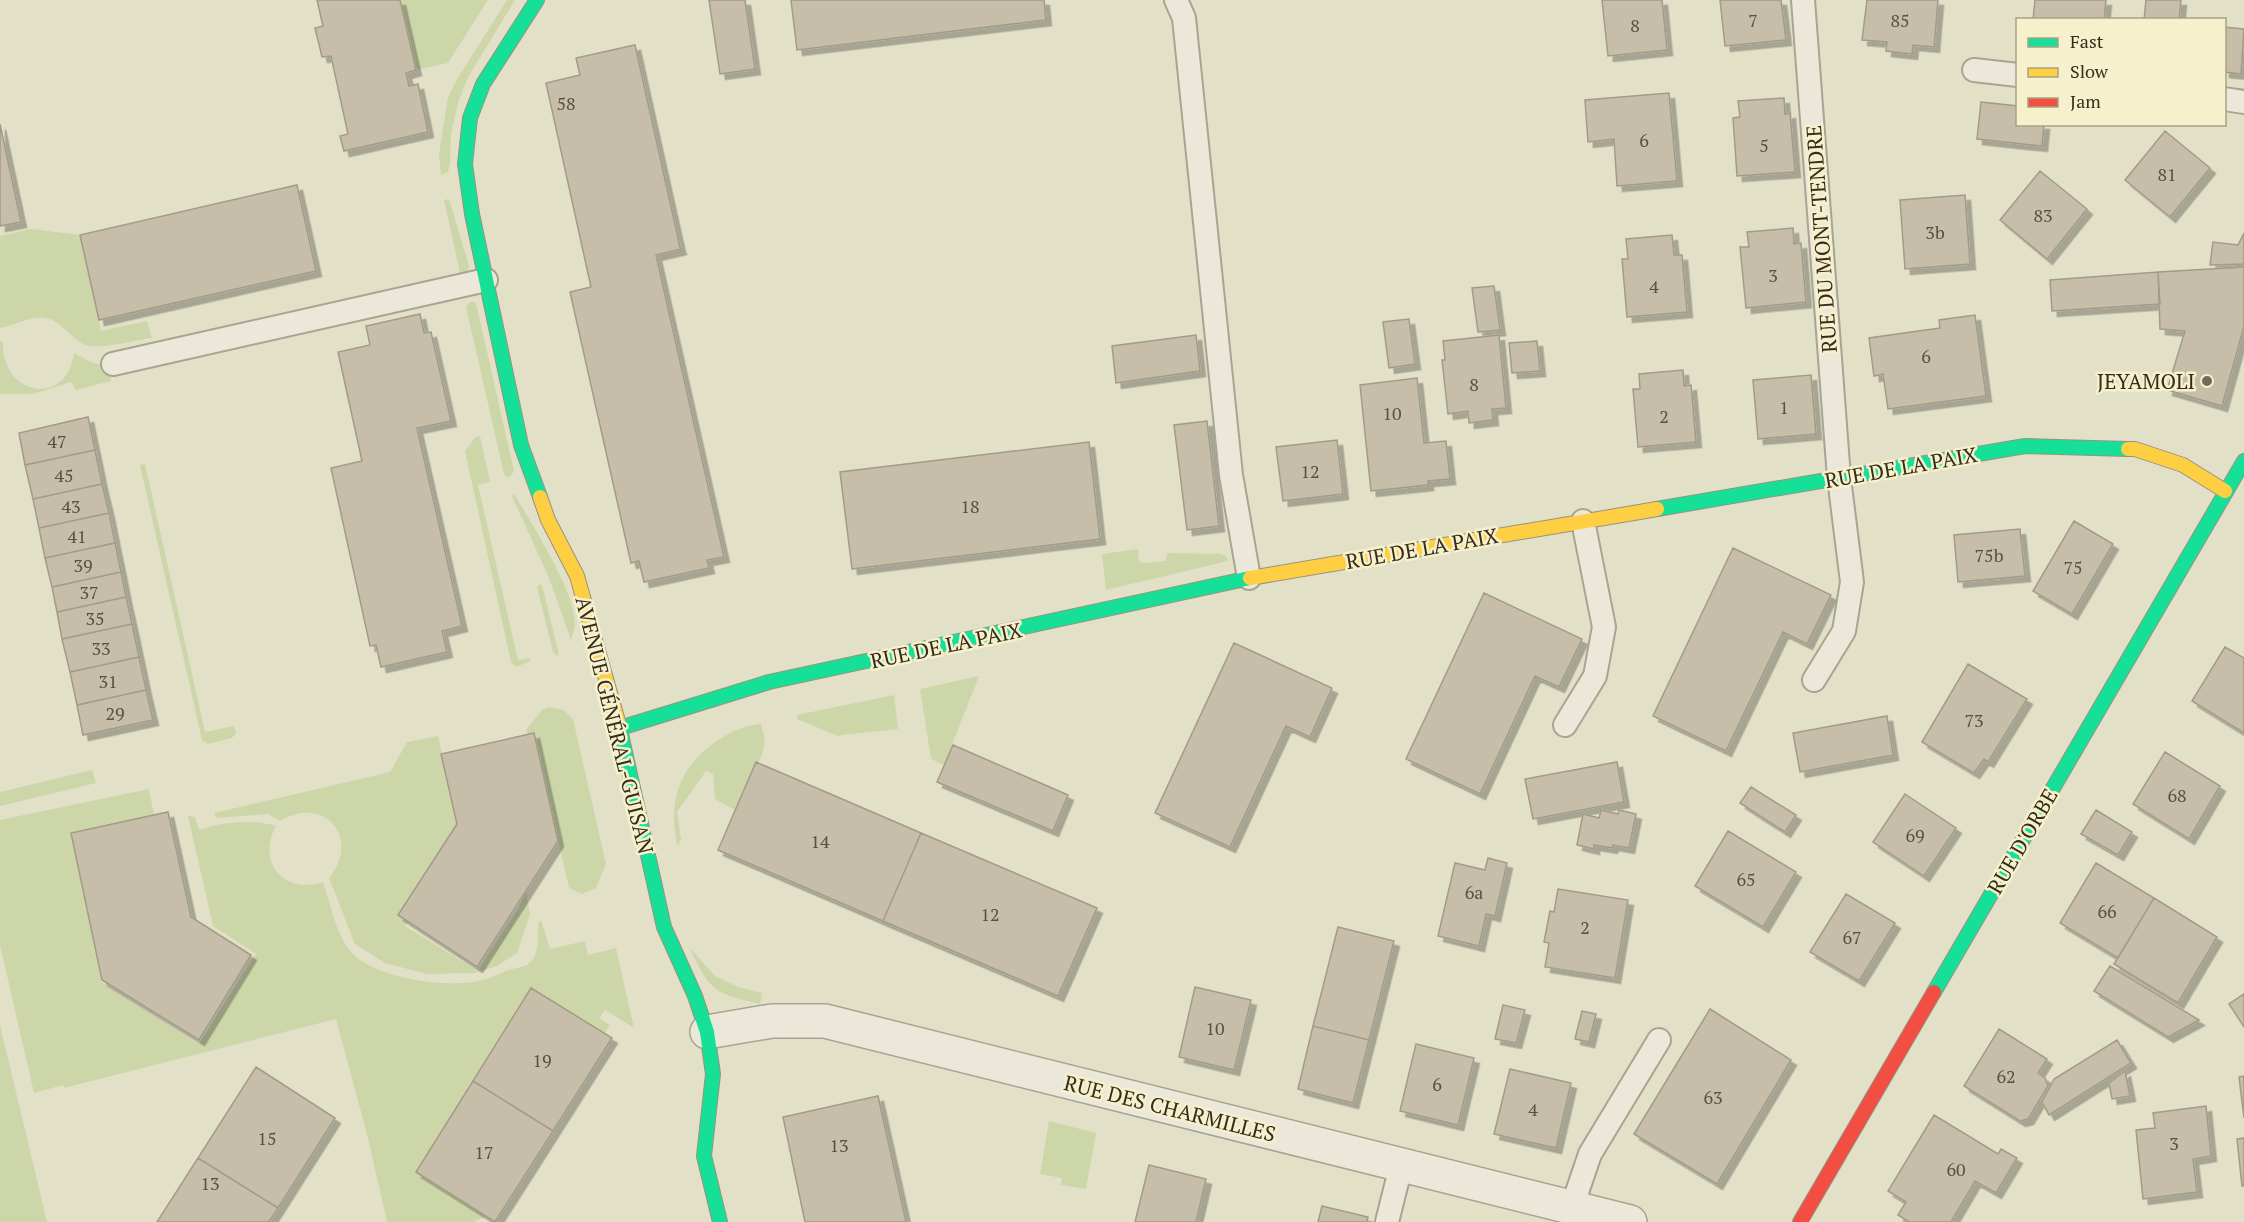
<svg xmlns="http://www.w3.org/2000/svg" width="2244" height="1222" viewBox="0 0 2244 1222" font-family="'PT Serif',serif">
  <defs>
    <filter id="shadow"><feDropShadow dx="5.5" dy="5.5" stdDeviation="0" flood-color="#0004"/></filter>
  </defs>
  <rect width="100%" height="100%" fill="#e3e0c8"/>
  <path fill="#cdd6a9" d="M400,0H488L448,63L416,70Z
    M507,0H515L468,77L458,103L451,134L450,164L448,172L441,175L439,154L448,97L456,81Z
    M449,199L469,266L467,273L461,277L444,200Z
    M31,229L80,235L101,331L147,321L152,338C135,340 98,351 83,344C75,340 68,331 61,326C41,308 22,324 0,328V236Z
    M471,301L476,303L514,471L510,477H507L504,474L466,307Z
    M3,341C0,395 66,409 74,353L93,363L109,366L111,381L76,390L71,382L33,394H0V342Z
    M480,436L490,482L478,485L518,660L530,658L531,661L516,667L511,662L465,451L471,444L474,438Z
    M145,464L205,732L234,726L236,733L232,738L208,744L202,740L140,465Z
    M514,494C532,524 576,592 575,626C574,631 572,636 571,640L549,578L512,496Z
    M1138,549L1139,561L1143,563L1166,561L1167,553L1220,554L1226,556L1228,561L1106,590L1102,554Z
    M539,584L542,586L544,593L559,654L557,656L553,652L537,587Z
    M979,676L944,765L931,759L920,689Z
    M894,695L898,729L841,735L840,737L797,719V715Z
    M549,707L564,710L573,719L606,864L596,888L582,894L569,888L534,733L528,734L526,730L542,710Z
    M761,724L765,740L762,755L735,810L715,799L713,774L706,771L677,812L681,840L677,846C673,824 672,803 681,782C692,754 730,726 761,724Z
    M438,736L457,824L398,915L408,922L405,926L478,971L519,908L526,890L530,914L517,953L497,966L475,973L427,974L385,963L355,944L329,878C362,838 324,794 280,821L268,814L216,818L214,813L390,772L407,742Z
    M92,770L96,783L0,806V792Z
    M149,789L154,815L71,833L102,980L100,981L199,1044L256,954L213,926L188,816L195,817L199,830C222,822 253,819 276,826C256,862 284,895 323,882C331,904 336,935 352,953C376,979 450,989 483,980C492,978 500,973 509,970C517,967 528,968 533,959C539,949 538,935 538,924L541,920L550,949L585,941L588,955L616,948L634,1028L605,1010L599,1018L610,1025L604,1034L531,989L416,1172L487,1216L473,1222H387L368,1138L336,1019L64,1088L63,1085L34,1093L0,945V820Z
    M689,947L715,976L738,987L762,993L760,1004C712,993 710,990 689,947Z
    M0,1025L47,1222H0Z
    M1049,1121L1096,1133L1086,1189L1061,1185L1062,1178L1040,1174Z"/>
  <path fill="#c7bea9" stroke="#a39b88" stroke-width="1.5" filter="url(#shadow)" d="M317,0H400L416,70L406,73L409,86L418,84L428,132L344,151L340,136L348,134L331,56L322,57L315,28L323,26Z
    M709,0H745L755,69L720,74Z
    M791,0H1044L1046,20L797,50Z
    M1602,0H1662L1667,50L1608,56Z
    M1720,0H1781L1786,40L1725,46Z
    M1867,0H1938L1934,47L1913,45L1912,54L1886,51L1887,42L1862,40Z
    M2035,0H2106L2104,20H2033Z
    M2146,0H2181L2179,20H2144Z
    M2224,27L2244,29L2241,74L2224,72Z
    M635,45L680,247L681,249L656,255L724,557L707,560L709,568L644,582L639,561L631,563L570,292L591,287L546,83L580,75L576,58Z
    M1669,93L1677,181L1617,186L1614,139L1588,142L1585,100Z
    M1784,98L1785,114L1790,113L1795,172L1737,176L1733,118L1740,117L1738,101Z
    M1981,102L2018,106V124H2044L2042,146L1977,139Z
    M0,124L21,222L0,226Z
    M2165,131L2210,168L2170,217L2125,180Z
    M2040,171L2087,209L2047,259L2000,220Z
    M297,185L316,271L99,320L80,235Z
    M1965,195L1970,264L1905,269L1900,200Z
    M1793,228L1794,244L1801,243L1806,302L1746,308L1740,247H1749L1747,232Z
    M2244,233V264L2210,265L2213,242L2238,245Z
    M1672,235L1674,255H1682L1687,312L1627,317L1622,259H1628L1626,239Z
    M2244,267V326L2222,406L2167,390L2185,331L2160,329L2158,272Z
    M2158,272L2160,304L2052,311L2050,280Z
    M1494,286L1500,330L1478,332L1472,288Z
    M420,314L424,333L431,332L451,421L417,428L462,626L442,631L447,652L381,667L376,645L370,646L331,468L362,461L338,352L370,345L366,326Z
    M1975,315L1986,396L1888,409L1883,374L1874,376L1869,338L1940,328L1939,320Z
    M1409,319L1415,364L1389,368L1383,322Z
    M1196,335L1200,371L1116,383L1112,346Z
    M1499,335L1506,408L1492,409L1493,420L1469,423L1468,411L1448,414L1442,360H1445L1443,341Z
    M1537,341L1540,371L1512,373L1509,343Z
    M1683,370L1684,386L1691,385L1696,442L1638,447L1633,389H1640L1639,374Z
    M1811,375L1816,434L1758,439L1753,380Z
    M1417,378L1424,443L1446,441L1450,479L1428,481V485L1371,491L1360,385Z
    M88,417L95,450L25,465L19,433Z
    M1207,421L1219,526L1187,530L1174,425Z
    M1337,440L1343,494L1283,501L1276,447Z
    M1089,442L1100,539L852,569L840,472Z
    M95,450L102,484L33,499L25,465Z
    M102,484L109,513L39,528L33,499Z
    M109,513L115,543L45,558L39,528Z
    M2074,521L2113,544L2072,614L2033,591Z
    M2020,529L2025,576L1958,582L1954,535Z
    M115,543L121,572L52,587L45,558Z
    M1733,548L1831,595L1807,644L1783,632L1726,751L1653,716Z
    M121,572L126,597L57,612L52,587Z
    M1484,593L1582,639L1559,687L1535,676L1480,794L1406,759Z
    M126,597L132,624L62,639L57,612Z
    M132,624L139,657L70,672L62,639Z
    M1234,643L1332,688L1310,737L1286,726L1230,847L1155,813Z
    M2225,647L2244,658V733L2192,701Z
    M139,657L146,690L77,705L70,672Z
    M1968,664L2027,699L1988,762L1984,759L1974,773L1922,742Z
    M146,690L153,720L83,735L77,705Z
    M1887,716L1893,755L1800,772L1793,733Z
    M534,733L558,841L477,967L398,915L457,824L441,754Z
    M953,745L1068,795L1053,831L937,782Z
    M2165,752L2220,786L2189,839L2133,804Z
    M756,762L921,833L883,921L718,850Z
    M1617,762L1624,802L1533,819L1525,779Z
    M1751,787L1796,815L1785,832L1740,803Z
    M1905,794L1956,828L1924,876L1873,842Z
    M1601,810L1618,814L1619,810L1636,814L1629,848L1613,845L1612,848L1594,845V849L1577,845L1583,814L1599,818Z
    M2096,810L2132,832L2118,855L2081,834Z
    M168,812L191,917L251,955L199,1040L102,980L71,833Z
    M1728,831L1796,872L1763,927L1695,886Z
    M921,833L1097,908L1058,996L883,921Z
    M1488,858L1507,863L1495,916L1486,914L1479,946L1438,936L1455,863L1485,870Z
    M2096,863L2154,898L2118,958L2060,923Z
    M1558,889L1628,900L1615,978L1545,967L1549,943L1544,942L1550,911L1554,912Z
    M1846,894L1895,923L1859,981L1810,952Z
    M2154,898L2217,937L2178,1003L2114,964Z
    M1338,927L1394,941L1369,1040L1313,1026Z
    M2110,966L2199,1020L2168,1037L2094,991Z
    M1195,987L1251,1000L1234,1070L1179,1057Z
    M531,988L612,1038L553,1131L473,1081Z
    M2244,994V1027L2229,1004Z
    M1503,1005L1525,1010L1516,1043L1495,1039Z
    M1710,1009L1791,1060L1717,1184L1634,1134Z
    M1582,1011L1596,1014L1589,1042L1575,1039Z
    M1313,1026L1369,1040L1353,1103L1298,1089Z
    M1999,1029L2047,1059L2038,1073L2045,1078L2048,1086L2028,1119L2020,1121L1964,1086Z
    M2117,1040L2131,1063L2049,1115L2042,1102L2054,1079Z
    M1416,1044L1474,1058L1458,1125L1400,1111Z
    M256,1067L335,1118L278,1208L198,1158Z
    M1510,1069L1571,1083L1556,1148L1494,1134Z
    M2125,1071L2130,1096L2112,1099L2109,1083Z
    M2244,1076V1118L2239,1077Z
    M473,1081L553,1131L495,1222L416,1172Z
    M878,1096L906,1222H805L783,1117Z
    M2206,1106L2211,1156L2193,1159L2197,1192L2143,1199L2136,1130L2155,1128L2153,1113Z
    M1934,1115L1998,1154L2001,1149L2017,1158L1996,1193L1975,1181L1951,1222H1909L1898,1215L1906,1202L1888,1191Z
    M2244,1138V1186H2242L2237,1139Z
    M198,1158L278,1208L269,1222H157Z
    M1149,1165L1206,1179L1196,1222H1135Z
    M1322,1206L1368,1217L1367,1222H1318Z"/>
  <g fill="none" stroke-linecap="round" stroke-linejoin="round">
    <defs>
      <path id="lane" d="M1176,0L1184,18L1231,475L1249,578
        M1803,0L1839,478L1852,582L1844,631L1814,680
        M1974,70L2018,75
        M2224,99L2244,102
        M113,364L486,280
        M1565,725L1595,676L1604,627L1583,521
        M1572,1207L1590,1154L1659,1040
        M1387,1222L1401,1166"/>
      <path id="street" d="M707,1032L772,1021H825L1630,1222"/>
      <path id="fast" d="M537,0L483,84L470,118L465,164L472,214L521,445L540,497
        M1657,509L2025,446L2128,449
        M619,725L664,927L695,996L707,1032L713,1074L704,1156L720,1222
        M620,728L769,682L1250,578
        M1934,992L2244,461"/>
      <path id="slow" d="M2128,449H2135L2183,465L2225,491
        M540,497L548,520L577,576L619,725
        M1250,578L1657,509"/>
      <path id="jam" d="M1800,1222L1934,992"/>
    </defs>
    <use href="#lane" stroke="#a8a492" stroke-width="26"/>
    <use href="#street" stroke="#a8a492" stroke-width="36"/>
    <use href="#fast" stroke="#979282" stroke-width="16"/>
    <use href="#slow" stroke="#979282" stroke-width="16"/>
    <use href="#jam" stroke="#979282" stroke-width="16"/>
    <use href="#lane" stroke="#ebe8da" stroke-width="22"/>
    <use href="#street" stroke="#ebe8da" stroke-width="33"/>
    <use href="#fast" stroke="#16e098" stroke-width="14"/>
    <use href="#slow" stroke="#ffcf43" stroke-width="14"/>
    <use href="#jam" stroke="#f24e42" stroke-width="14"/>
  </g>
  <circle fill="#726b58" stroke="#f6f1cc" stroke-width="2" cx="2207" cy="381" r="6"/>
  <g text-anchor="middle" dominant-baseline="central" stroke-width="5" stroke-linejoin="round" paint-order="stroke">
    <g font-size="18" fill="#5a503e">
      <text x="1753" y="20">7</text>
      <text x="1900" y="20">85</text>
      <text x="1635" y="25">8</text>
      <text x="566" y="103">58</text>
      <text x="1644" y="140">6</text>
      <text x="1764" y="145">5</text>
      <text x="2167" y="174">81</text>
      <text x="2043" y="215">83</text>
      <text x="1935" y="232">3b</text>
      <text x="1773" y="275">3</text>
      <text x="1654" y="286">4</text>
      <text x="1926" y="356">6</text>
      <text x="1474" y="384">8</text>
      <text x="1784" y="407">1</text>
      <text x="1392" y="413">10</text>
      <text x="1664" y="416">2</text>
      <text x="57" y="441">47</text>
      <text x="1310" y="471">12</text>
      <text x="64" y="475">45</text>
      <text x="71" y="506">43</text>
      <text x="970" y="506">18</text>
      <text x="77" y="536">41</text>
      <text x="1989" y="555">75b</text>
      <text x="83" y="565">39</text>
      <text x="2073" y="567">75</text>
      <text x="89" y="592">37</text>
      <text x="95" y="618">35</text>
      <text x="101" y="648">33</text>
      <text x="108" y="681">31</text>
      <text x="115" y="713">29</text>
      <text x="1974" y="720">73</text>
      <text x="2177" y="795">68</text>
      <text x="1915" y="835">69</text>
      <text x="820" y="841">14</text>
      <text x="1746" y="879">65</text>
      <text x="1474" y="892">6a</text>
      <text x="2107" y="911">66</text>
      <text x="990" y="914">12</text>
      <text x="1585" y="927">2</text>
      <text x="1852" y="937">67</text>
      <text x="1215" y="1028">10</text>
      <text x="542" y="1060">19</text>
      <text x="2006" y="1076">62</text>
      <text x="1437" y="1084">6</text>
      <text x="1713" y="1097">63</text>
      <text x="1533" y="1109">4</text>
      <text x="267" y="1138">15</text>
      <text x="2174" y="1143">3</text>
      <text x="839" y="1145">13</text>
      <text x="484" y="1152">17</text>
      <text x="1956" y="1169">60</text>
      <text x="210" y="1183">13</text>
    </g>
    <g font-size="21" fill="#352c1b" stroke="#f6f1cc">
      <text transform="translate(1821 239) rotate(-94)">RUE DU MONT-TENDRE</text>
      <text transform="translate(1901 467) rotate(-10)">RUE DE LA PAIX</text>
      <text transform="translate(1422 548) rotate(-10)">RUE DE LA PAIX</text>
      <text transform="translate(946 645) rotate(-12)">RUE DE LA PAIX</text>
      <text transform="translate(615 725) rotate(76)">AVENUE GÉNÉRAL-GUISAN</text>
      <text transform="translate(2022 841) rotate(-60)">RUE D'ORBE</text>
      <text transform="translate(1170 1108) rotate(14)">RUE DES CHARMILLES</text>
    </g>
    <g font-size="21" fill="#352c1b" stroke="#f6f1cc" text-anchor="end">
      <text x="2195" y="381">JEYAMOLI</text>
    </g>
  </g>
  <rect x="2016" y="18" width="210" height="108" fill="#f6f1cc" stroke="#a9a285" stroke-width="1.5"/>
  <rect x="2028" y="38" width="30" height="9" fill="#16e098" stroke="#a9a285" stroke-width="1.5"/>
  <text x="2070" y="48" font-size="18" fill="#352c1b">Fast</text>
  <rect x="2028" y="68" width="30" height="9" fill="#ffcf43" stroke="#a9a285" stroke-width="1.5"/>
  <text x="2070" y="78" font-size="18" fill="#352c1b">Slow</text>
  <rect x="2028" y="98" width="30" height="9" fill="#f24e42" stroke="#a9a285" stroke-width="1.5"/>
  <text x="2070" y="108" font-size="18" fill="#352c1b">Jam</text>
</svg>
